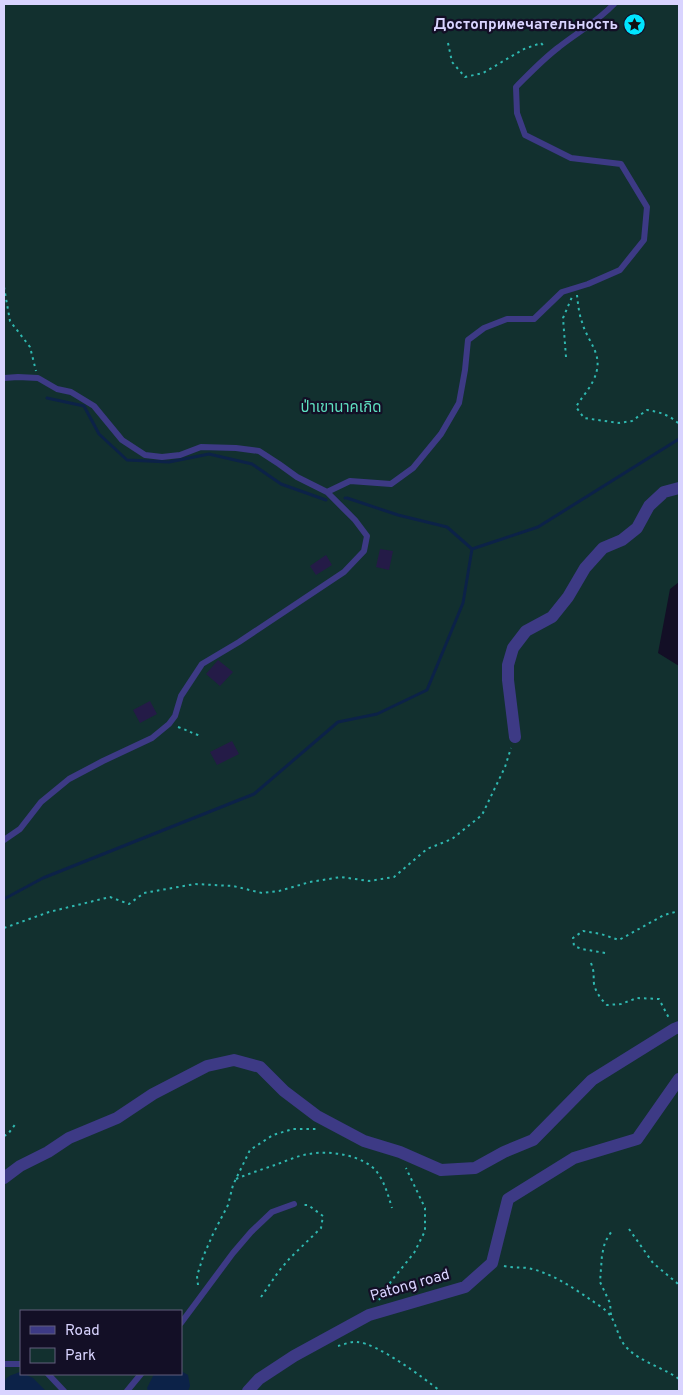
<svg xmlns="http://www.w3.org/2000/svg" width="683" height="1395" viewBox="0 0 683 1395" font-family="Overpass,'Noto Sans Thai',sans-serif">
  <rect width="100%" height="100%" fill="#130f26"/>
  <path fill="#12302f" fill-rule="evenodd" d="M4,4H679V582L670,589L658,653L679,666V1391H4ZM21,1311H181V1374H21Z"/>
  <path fill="#0c2248" d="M181,1371L188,1375L190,1386L188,1391H148L147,1388L154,1374H181Z
    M20,1372L33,1378L46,1391H4C4,1376 7,1377 20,1372Z"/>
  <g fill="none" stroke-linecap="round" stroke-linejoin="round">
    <path stroke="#0c2248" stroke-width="3" d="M47,398L84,406L99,434L127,460L169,462L209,454L252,464L281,484L326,500
      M345,498H347L398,515L447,527L472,549
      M4,899L43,878L254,794L338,722L377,714L427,690L463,603L472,549L538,527L679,439"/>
  </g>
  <path fill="#241b47" d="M380,549L393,551L389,570L376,567Z
    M326,555L332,565L316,575L310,566Z
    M218,660L233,672L220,686L206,674Z
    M150,701L157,714L140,723L133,710Z
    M232,741L239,754L217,765L210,752Z"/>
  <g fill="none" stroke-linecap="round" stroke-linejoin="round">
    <path stroke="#2fb8b0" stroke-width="2" stroke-dasharray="2.5 4" stroke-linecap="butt" d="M448,43L452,62L465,77L483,73L524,49L541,43L545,48
      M4,287L10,321L30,347L36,371
      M577,295C578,304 579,314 582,322C588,344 606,355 593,381C589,390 581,398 576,407L584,418L619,423L632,421L647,410C659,412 670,415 679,424
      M566,357L563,318L572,297
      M178,727C187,730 193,734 202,736
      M4,928L49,912L110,897L129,904L144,893L195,884L233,886L262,893L279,891L310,882L341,877L369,881L394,877L427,849L452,839L482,815L505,767L511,748
      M605,953L582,949L574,946L573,938L583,931L601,934L619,940L664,915L679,911
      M591,963C595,974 593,975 594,984C596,993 601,999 607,1005L621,1004L637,998L659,999L670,1020
      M4,1136L8,1134L17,1122
      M236,1179C248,1174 260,1170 272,1166C284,1162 296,1156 309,1154C329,1150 364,1155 377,1172C385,1183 388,1195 392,1208
      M629,1229L653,1263L677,1283L679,1286
      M504,1266C512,1268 519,1267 527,1268C550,1272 572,1287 591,1300C597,1304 605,1309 609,1314C617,1323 617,1338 627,1348C639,1361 664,1368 679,1379
      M198,1285L197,1276L203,1257L213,1234L228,1205L233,1185L250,1150L273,1135L293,1129H316
      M261,1297L279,1271L290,1258L321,1228L323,1216L308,1205H302
      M379,1300L392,1280L414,1253L425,1231V1208L406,1168
      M611,1315L610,1303L600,1282L602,1255L605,1242L613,1229
      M338,1346C343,1345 351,1341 357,1342C377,1343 424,1378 440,1391"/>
    <path stroke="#3d3a85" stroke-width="6" d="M4,378L18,377L38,378L57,389L71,392L94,406L122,440L145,455L162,457L180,455L201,447L236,448L259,451L279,464L297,477L327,492L355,520L367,536L364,551L344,572L239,642L202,664L181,696L175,716L169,724L152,738L103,761L69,779L41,802L20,829L4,840
      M327,492L350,481L391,484L413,468L441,434L459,403L465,370L468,340L484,328L507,319H534L562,292L588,284L620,270L644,240L647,207L621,164L571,158L525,135L517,113L516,87C530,73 543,59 559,47C578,32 597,22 614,4
      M181,1323L233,1253L251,1232L272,1212L294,1204
      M4,1364H21
      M48,1374L64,1391
      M127,1391L141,1374"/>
    <path stroke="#3d3a85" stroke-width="12" d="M515,737L508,680V665L513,648L526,631L552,617L568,597L585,568L603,548L622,540L637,528L649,506L664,492L679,488
      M4,1178L20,1166L48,1152L69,1138L117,1118L153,1094L207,1066L234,1060L260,1067L284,1091L317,1116L364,1141L400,1152L441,1170L475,1168L504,1152L533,1140L592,1080L674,1029L679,1027
      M248,1391L259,1379L294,1356L369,1315L465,1287L492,1263L508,1199L574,1158L637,1139L679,1079"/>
  </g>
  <defs>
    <symbol id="sight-disc" viewBox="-11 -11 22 22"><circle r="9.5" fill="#00e5ff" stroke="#130f26"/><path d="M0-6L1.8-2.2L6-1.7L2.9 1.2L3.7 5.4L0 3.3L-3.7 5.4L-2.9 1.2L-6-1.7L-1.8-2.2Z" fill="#111"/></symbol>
  </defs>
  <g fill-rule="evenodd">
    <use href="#sight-disc" x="622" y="12" width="25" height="25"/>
  </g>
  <g text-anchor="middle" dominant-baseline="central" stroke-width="4.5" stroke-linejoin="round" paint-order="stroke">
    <g font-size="15" font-weight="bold" fill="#d9d4ff" stroke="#130f26" text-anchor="end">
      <text x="618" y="25">Достопримечательность</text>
    </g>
    <g font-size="15" fill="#5fe0c0" stroke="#130f26">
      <text x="341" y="408">ป่าเขานาคเกิด</text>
    </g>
    <g font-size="15" fill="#d9d4ff" stroke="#130f26">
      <text transform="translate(410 1286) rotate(-16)">Patong road</text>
    </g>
  </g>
  <rect width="683" height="1395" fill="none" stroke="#d9d4ff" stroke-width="10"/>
  <rect x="20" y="1310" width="162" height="65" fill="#130f26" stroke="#625e7d"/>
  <rect x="30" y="1326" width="25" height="8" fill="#3d3a85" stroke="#625e7d"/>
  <text x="65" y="1335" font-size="15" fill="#d9d4ff">Road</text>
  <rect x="30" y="1348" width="25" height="15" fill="#12302f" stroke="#625e7d"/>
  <text x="65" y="1360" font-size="15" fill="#d9d4ff">Park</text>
</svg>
